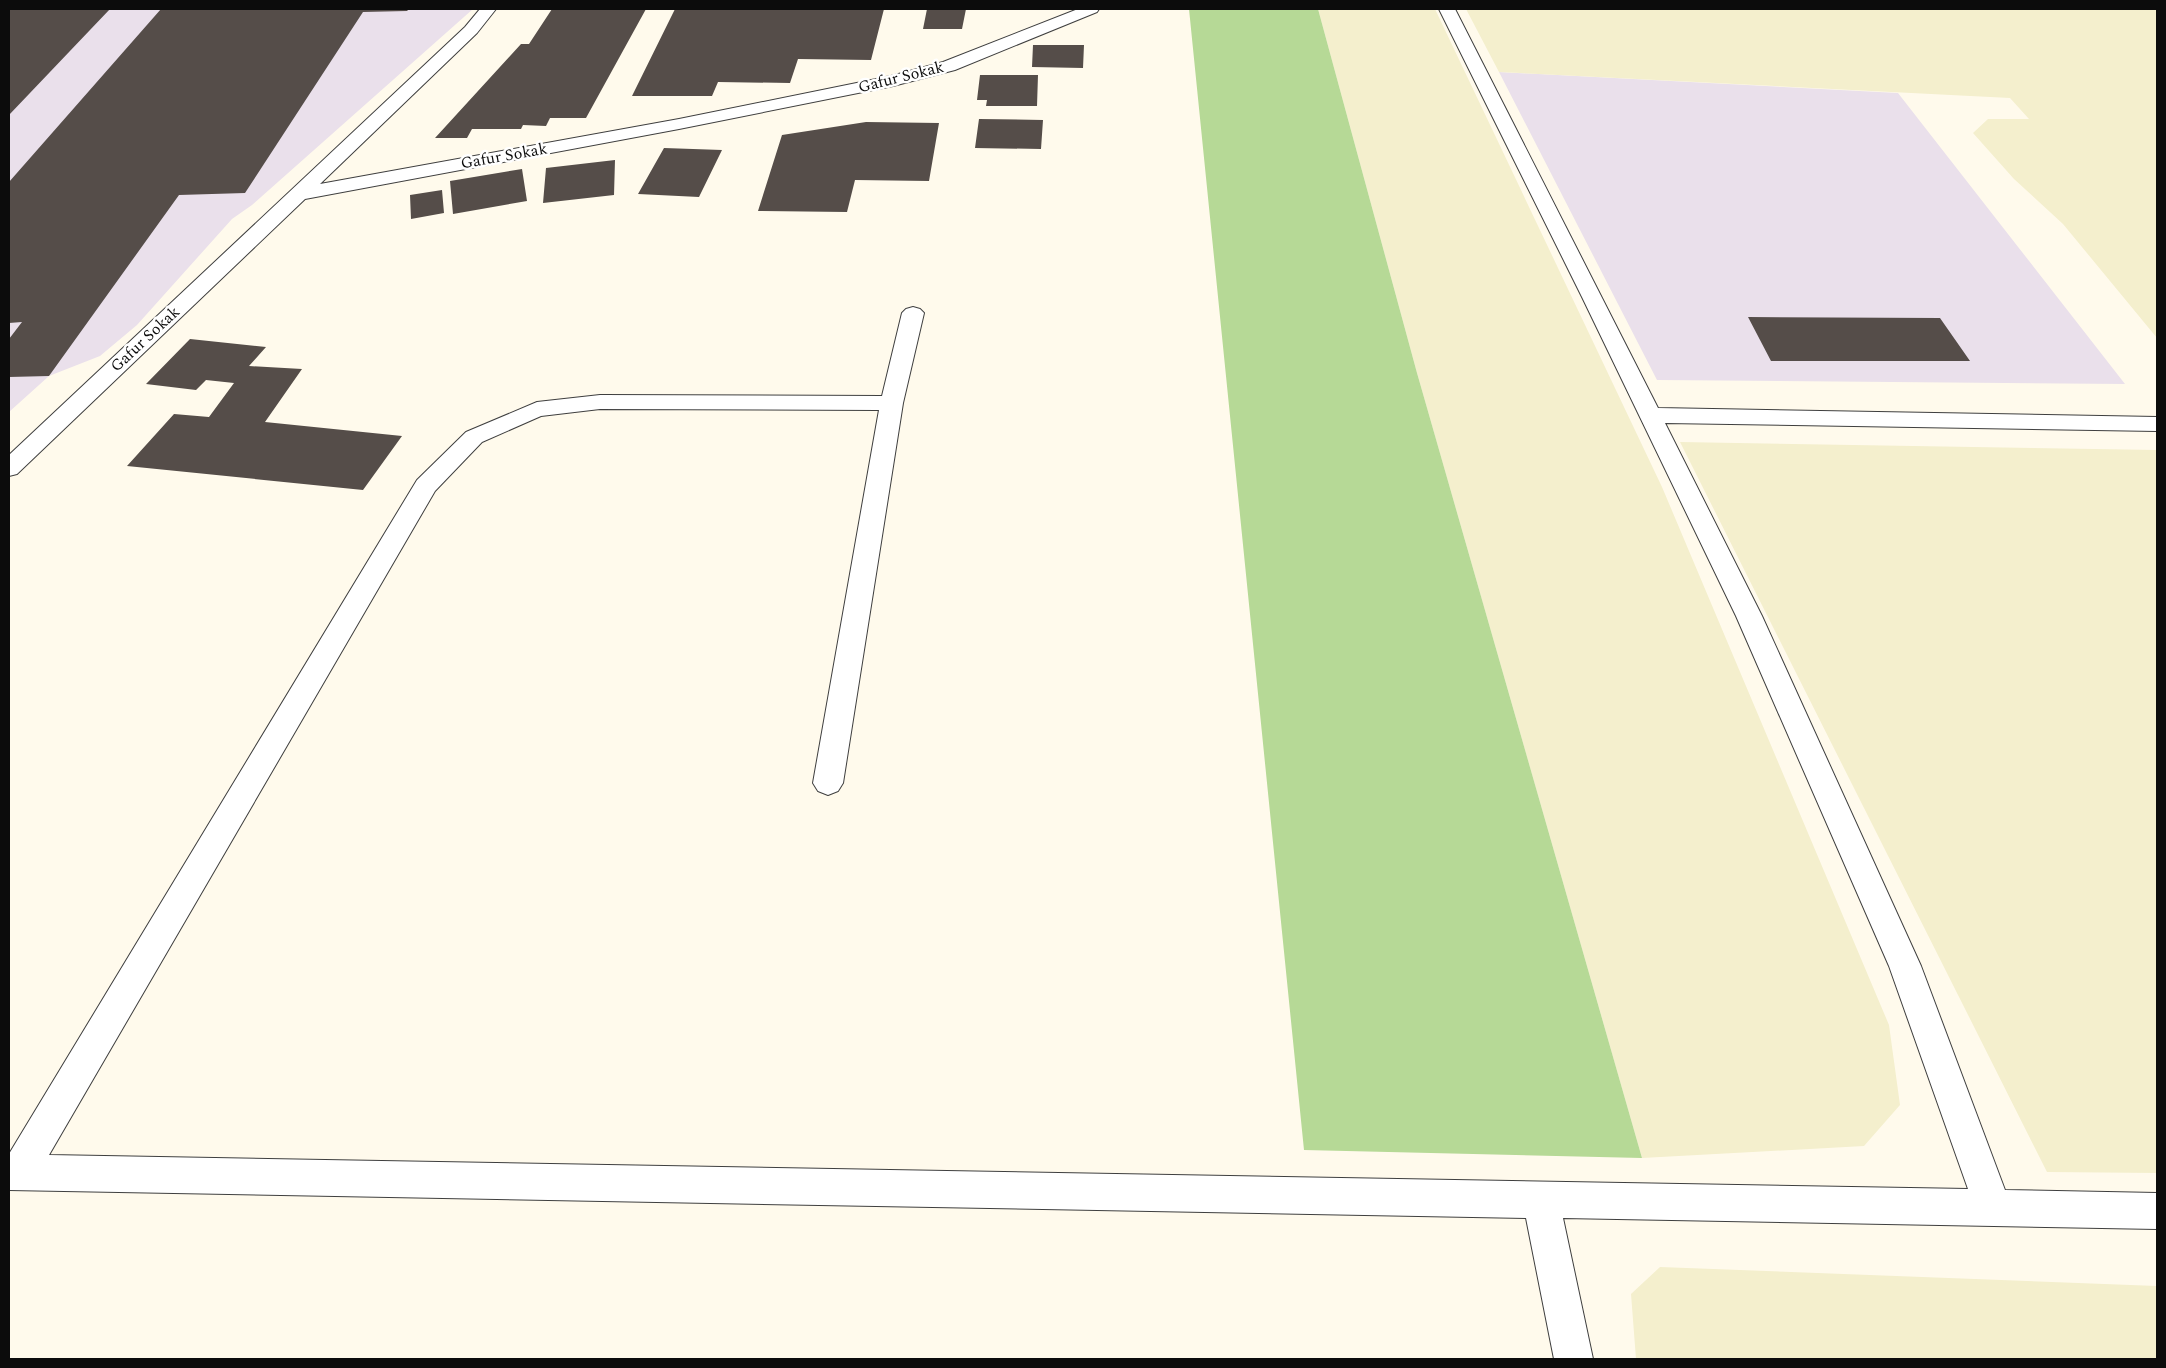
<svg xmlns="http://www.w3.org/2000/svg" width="2166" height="1368" viewBox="0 0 2166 1368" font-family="Spectral,serif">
  <rect width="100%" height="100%" fill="#fffaec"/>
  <path fill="#eae0eb" d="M9,9H473L252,205L232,219L137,325L100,356L49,376L9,412Z
    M1499,72L1898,93L2125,384L1657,380Z"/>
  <path fill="#f4efcd" d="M1318,9H1435L1662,487L1889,1025L1900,1105L1864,1146L1642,1158L1417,373Z
    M1466,9H2157V338L2063,224L2014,179L1973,133L1988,119H2029L2010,98L1499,72Z
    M1680,442L2157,450V1173L2047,1172Z
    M1660,1267L2157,1286V1359H1636L1631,1294Z"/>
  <path fill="#b6d996" d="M1189,9H1318L1417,373L1642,1158L1304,1150Z"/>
  <path fill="#554d49" d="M9,9H110L9,115Z
    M161,9H409L407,11L363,12L245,193L179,195L49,376L9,377V339L22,322L9,323V182Z
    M552,9H646L586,118H550L546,126L523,125L521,129H472L467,138H435L521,44H529Z
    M675,9H884L871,60L798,59L790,83L718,82L712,96H632Z
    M927,9H966L962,29H923Z
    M1033,45H1084L1083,68L1032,67Z
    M980,75H1038L1037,106H986L987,100H977Z
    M979,119L1043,120L1041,149L975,148Z
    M866,122L939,123L929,181L855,180L847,212L758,211L782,135Z
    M664,148L722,150L699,197L638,194Z
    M615,160L614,195L543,203L546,168Z
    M522,169L527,201L453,214L450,181Z
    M442,190L444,213L411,219L410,195Z
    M1748,317L1940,318L1970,361H1771Z
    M190,339L266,347L249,366L302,369L265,422L402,436L363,490L127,466L174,414L209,417L234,383L206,380L196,390L146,384Z"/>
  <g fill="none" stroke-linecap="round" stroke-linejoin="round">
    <defs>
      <path id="minor" d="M480,9H496L477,33L320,184L679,119L891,76L943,62L1078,9H1099L1097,12L955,70L893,86L679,129L305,199L17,474L9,476V455L465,27Z
        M1439,9H1455L1658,408L2157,417V431L1665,423L1762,616L1921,966L2005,1190L2157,1193V1229L1563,1218L1593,1359H1554L1526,1218L9,1190V1154L417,480L466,432L537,402L600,395L882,396L902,313L906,309L913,307L920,309L924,313L903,403L843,783L838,791L828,795L818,791L813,783L879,410L600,409L541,416L482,442L435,491L49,1155L1968,1189L1889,966L1736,616L1582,297Z"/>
    </defs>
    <use href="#minor" stroke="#3f3f3f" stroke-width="2"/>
    <use href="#minor" fill="#fff" fill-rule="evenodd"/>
  </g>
  <g text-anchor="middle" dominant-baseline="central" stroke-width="5" stroke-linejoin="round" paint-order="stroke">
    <g font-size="16" fill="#0c0c0c" stroke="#fff">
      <text transform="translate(901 77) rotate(-14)">Gafur Sokak</text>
      <text transform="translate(504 156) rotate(-10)">Gafur Sokak</text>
      <text transform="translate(145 339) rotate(-43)">Gafur Sokak</text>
    </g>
  </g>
  <rect width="2166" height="1368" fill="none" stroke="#0c0c0c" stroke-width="20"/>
</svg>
